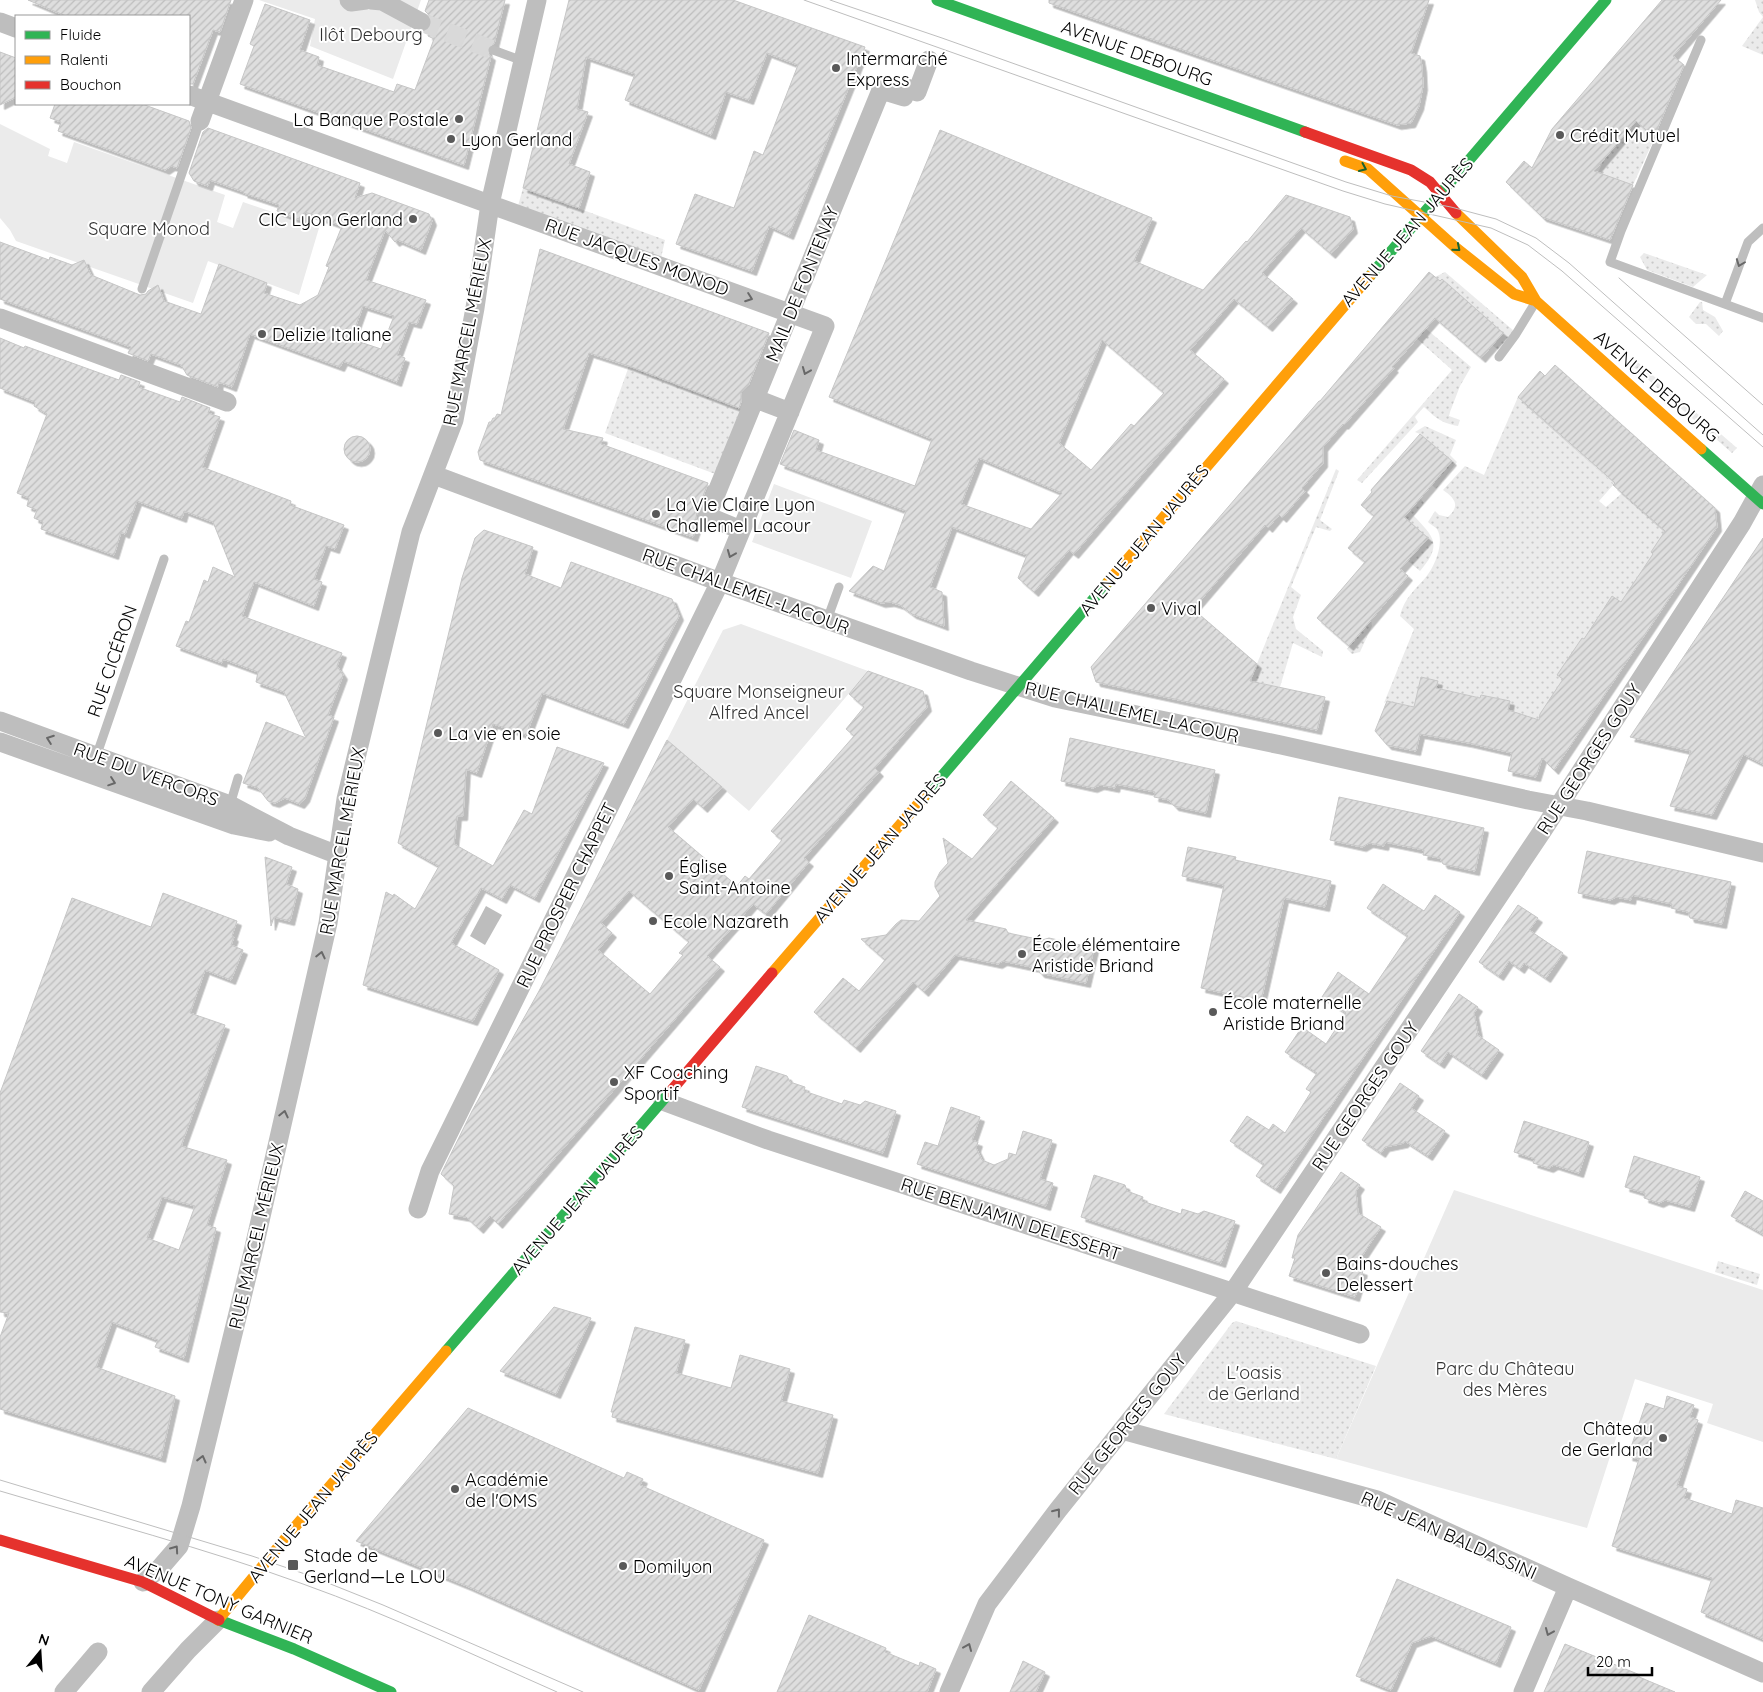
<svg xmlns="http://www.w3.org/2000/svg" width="1763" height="1692" viewBox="0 0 1763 1692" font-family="Quicksand,sans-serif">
  <defs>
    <pattern id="grass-dots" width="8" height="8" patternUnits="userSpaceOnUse" patternTransform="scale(1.25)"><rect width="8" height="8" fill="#ebebeb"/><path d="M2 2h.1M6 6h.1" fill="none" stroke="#c8c8c8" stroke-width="1.8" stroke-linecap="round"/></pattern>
    <pattern id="building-hatch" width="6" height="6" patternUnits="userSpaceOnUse" patternTransform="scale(1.25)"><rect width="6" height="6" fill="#dedede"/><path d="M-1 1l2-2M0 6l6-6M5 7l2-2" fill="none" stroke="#bdbdbd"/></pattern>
    <filter id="shadow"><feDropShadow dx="4.5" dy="4.5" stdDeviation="0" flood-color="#0004"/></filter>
  </defs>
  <rect width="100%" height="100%" fill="#fff"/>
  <path fill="url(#grass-dots)" d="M1755,0H1763V55L1742,46L1763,17L1759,12Z
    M1636,121L1655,137L1633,185L1598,173L1603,161Z
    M523,188L665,240L661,258L518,206Z
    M1644,253L1707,275L1693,287L1647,270L1640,257Z
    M1445,272L1514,331L1498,350L1492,345L1503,333L1442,279L1440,281L1435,277Z
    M1700,302H1702L1703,310L1715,317L1723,331L1719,336L1706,324H1696L1689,317Z
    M1424,327L1471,367L1460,386L1450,412L1449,416L1460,420L1458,426C1441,423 1436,418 1424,407L1415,417L1418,422L1362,483L1357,480L1452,370L1415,337Z
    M1634,359L1737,448L1732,453L1629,363Z
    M629,366L746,411L718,475L605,433Z
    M1518,397L1614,484L1599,501L1606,507L1622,493L1665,531V535L1651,552L1653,554L1621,602L1588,641L1582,638L1563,667V679L1540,716L1536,730L1512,720L1513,712L1508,710L1510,701L1481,695L1480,698L1472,696L1471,699L1462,694L1436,688L1437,681L1414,707L1388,701L1384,703L1414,629L1400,616C1404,598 1415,590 1426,577C1435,566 1445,542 1437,529C1435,527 1430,524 1428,522L1435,511L1439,515L1448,517C1460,506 1456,499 1443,490L1465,466L1484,475Z
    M1425,426L1456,440L1450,455L1457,462L1436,489L1432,485L1452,461L1420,434L1415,432Z
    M1336,469L1339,471L1320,520L1332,529L1330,531L1316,527L1291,587L1301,595L1293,617L1296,629L1323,651L1322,657L1293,643L1280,687L1250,681Z
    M1421,499L1424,503L1414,516C1435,538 1442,545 1420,571L1408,561L1428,538L1404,518Z
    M1371,621L1372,626L1360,652L1352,654L1347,649Z
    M1718,1261L1760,1274L1757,1285L1715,1272Z
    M1236,1321L1376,1366L1336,1459L1164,1414L1232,1323Z"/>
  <path fill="#ebebeb" d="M259,0H421L393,79L310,46L315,19Z
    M0,124L50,149L48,156L67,163L74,142L225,195L217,222L233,228L243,202L319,228L299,295L208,261L193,303L16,241L10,230L0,218Z
    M774,484L872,521L851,578L752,542Z
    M741,624L868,671L749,811L667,740L723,630Z
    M1454,1190L1763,1290V1442L1707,1423L1713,1404L1635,1379L1587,1528L1336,1459Z"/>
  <path fill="#bdbdbd" d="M486,906L502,915L485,945L470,936Z"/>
  <path fill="url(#building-hatch)" stroke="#c6c6c6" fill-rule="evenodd" filter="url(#shadow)" d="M28,0H231L220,32L213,30L193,84H189V16H66Z
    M429,0H505L494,44L489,45L487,48L488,54L491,56L464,165L240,84L254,46L250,44L265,4L310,20L300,50L319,57L317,65L394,92L397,84L415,90L434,39L428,36L432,21L430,16L425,11Z
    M569,0H733L865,47L789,235L769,226L752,271L676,244L695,194L734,208L754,151L763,155L798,65L767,53L749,100L726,92L711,135L625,100L635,74L586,57L577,109L588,112L569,164L590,172L579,208L523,188Z
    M1049,0H1429L1411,53L1420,56L1422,67L1423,86L1419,106L1411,123L1397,125L1049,3Z
    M1662,0H1721L1673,56L1684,65L1654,137L1636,121L1594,171L1633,185L1610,240L1542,217L1506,182L1524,161L1532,168L1552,129Z
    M0,52L16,58V97L0,105Z
    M55,104H142L189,121L191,128L177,168L171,166L165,170L58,131L61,122L50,118Z
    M208,128L360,183L355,198L372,193L429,214L432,221L421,250L398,240L395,242L385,230L366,280L426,300L417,324L409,322L397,355L405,358L397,382L343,361L340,367L250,334L232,387L219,382L218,387L187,375L181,365L151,354L148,361L128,353L131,347L0,299V242L49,260L50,257L72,265L84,260L91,275L140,295L146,294L148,291L158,285L164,301L201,314L219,264L267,283L264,293L300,305L318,295L329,267L326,266L342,226L305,212L301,220L277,211L279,205L243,193L244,192L210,180L208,186L194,181L189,173L203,132ZM363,306L394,316L381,349L351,339Z
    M940,130L1152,218L1134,261L1203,290L1246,241L1247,242L1286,195L1350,217L1353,229L1331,254L1301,228L1262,273L1293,299L1268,327L1234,299L1190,350L1224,379L1074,554L1069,550L1034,592L1018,578L1027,555L952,527L930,587L942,592L944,626L912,614L900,605L890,602L881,603L849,591L873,566L884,571L906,511L780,464L794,430L819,440L816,450L915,486L932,439L829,397ZM1102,340L1164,393L1134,426L1131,424L1091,470L1059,443ZM979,458L1062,493L1031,529L961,504Z
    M540,249L769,333L748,386L741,393V402L739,408L629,366L589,353L563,429L603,438L601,444L708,483L697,512L696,518L698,523L693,537L480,460L478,452L489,422H491L493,418H495L497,414L501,415Z
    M1429,272L1440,281L1442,279L1503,333L1481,358L1435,318L1392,367L1394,368L1344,425L1343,424L1323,447V463L1302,488L1305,491L1282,518L1279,515L1268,528L1265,525L1193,609L1257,664L1250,681L1325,697L1317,730L1096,682L1091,667L1319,401H1320Z
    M0,338L24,348L25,346L119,380L121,375L140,382L138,387L180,402L182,397L210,408L208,413L220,417L202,467L291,501L290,505L344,525L335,549L326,546L314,579L322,582L314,606L254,582L242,616L342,653L337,666L343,675L328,715L334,717L305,798L300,804L285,798L275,803L268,801L258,788L243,783L266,722L306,738L284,692L256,682L258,672L223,659L222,663L176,646L186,621L189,622L204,580L208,582L213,567L235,577L213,522L184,511L182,518L137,501L125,534L121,532L114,555L41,529L43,522L34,518L37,510L27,506L29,498L17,493L47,414L34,406L35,402L0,388Z
    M1555,365L1715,508L1717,527L1554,770L1542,758L1536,777L1508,771L1512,753L1469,743L1420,734L1416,751L1387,745L1375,731L1387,701L1414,707L1421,677L1438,681L1436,688L1480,698L1481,695L1510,701L1508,710L1539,720L1540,714L1563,679L1557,675L1582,638L1584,639L1612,596L1621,602L1653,554L1651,552L1665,531L1613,485L1615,483L1518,397L1540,371L1545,376Z
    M1420,434L1452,461L1404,517L1428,538L1400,569L1408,576L1349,646L1317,618L1365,562L1348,548L1374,516L1361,505L1372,492L1371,490Z
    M344 449a13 13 0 1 1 26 0a13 13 0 1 1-26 0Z
    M484,530L533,547L525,574L561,588L571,562L672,599L679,616L624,724L542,693L526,735L493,724L477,773L466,769L463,816H457L454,844L493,866L524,810L532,814L557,747L604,763L535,898L510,885L502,899L481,888L451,943L499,970L473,1021L363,985L386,892L393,896L394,894L415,909L439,866L398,843L462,578L475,538Z
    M1763,538V764L1743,754L1712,815L1670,806L1691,751L1630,737Z
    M868,671L923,691L927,707L875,768L879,772L804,858L809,862L766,914L753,904L707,956L720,967L498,1224L490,1216L479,1229L466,1217L449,1214L454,1186L441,1174L472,1111L539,991L667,740L722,787L703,808L693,799L668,827L737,886L745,876L749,879L782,840L771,831L854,736L846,729L864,707L849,694ZM629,891L689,942L679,953L683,955L650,994L598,950L612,933L601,923Z
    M1070,738L1215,770L1206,813L1174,806L1169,800L1154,797L1155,792L1116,784L1115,788L1100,785L1093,788L1061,781Z
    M1011,781L1054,818L966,920L1006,929L1008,933L1042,940L1049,938L1094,948L1086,983L1040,973L1036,968L1003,961L998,964L955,955L924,992L913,982L856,1048L814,1012L843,978L859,991L885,960L861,939L886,935L896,924L901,920L919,921L940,896L935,887V882L940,872L948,863L943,838L972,859L998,828L983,815Z
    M1339,797L1484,828L1475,871L1443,864L1440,858L1423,855L1424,850L1385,842L1384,846L1369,843L1362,847L1330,840Z
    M1188,847L1236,857L1235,860L1331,881L1325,907L1284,898L1261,1001L1201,988L1224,885L1182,876Z
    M1587,851L1731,882L1722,924L1690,918L1688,912L1671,908L1672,904L1632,895L1631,900L1616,897L1610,900L1578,893Z
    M265,857L292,867L286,884L298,889L290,921L274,917L271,926Z
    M1383,884L1424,911L1435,895L1460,912L1276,1189L1256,1176L1264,1164L1230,1141L1247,1116L1269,1130L1273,1124L1285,1133L1311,1092L1306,1089L1317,1073L1285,1052L1302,1027L1326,1044L1346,1013L1322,997L1338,972L1369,994L1408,936L1367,908Z
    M163,893L237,921L232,936L234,937L231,945L243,950L231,980L205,970L190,1013L225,1025L181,1146L227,1160L207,1225L216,1228L184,1358L155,1347L158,1340L112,1322L96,1367L175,1396L161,1458L0,1409V1337L9,1313L0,1312V1093L72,898L151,927ZM162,1197L195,1206L179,1250L147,1238Z
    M1518,905L1538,918L1529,930L1563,953L1546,978L1524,963L1520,969L1509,961L1499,976L1479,962Z
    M1459,994L1478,1007L1474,1013L1478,1033L1476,1034L1499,1050L1482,1075L1448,1052L1440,1064L1421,1051Z
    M756,1066L787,1076L790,1082L805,1087L804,1091L842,1104L844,1100L860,1105L865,1101L896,1111L883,1153L742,1107Z
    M1400,1083L1419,1096L1411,1108L1445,1131L1428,1156L1405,1141L1404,1143L1385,1147L1381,1153L1362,1140Z
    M951,1107L980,1117L972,1140L978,1142L976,1148L982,1160L994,1165L1008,1159L1009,1153L1016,1155L1023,1131L1052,1140L1040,1179L1053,1183L1046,1206L917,1164L925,1142L938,1146Z
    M1524,1121L1589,1142L1579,1173L1554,1165L1549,1168L1533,1163L1535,1159L1514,1152Z
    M1634,1156L1700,1177L1690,1207L1665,1200L1659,1203L1644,1198L1645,1193L1625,1187Z
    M1341,1172L1360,1185L1356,1191L1358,1213L1381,1227L1354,1268L1363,1271L1355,1297L1289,1276L1295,1258H1292L1298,1235Z
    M1094,1175L1125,1185L1127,1191L1143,1197L1142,1201L1181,1214L1182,1209L1198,1214L1204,1211L1235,1221L1221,1263L1081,1217Z
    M1745,1191L1763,1201V1234L1731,1216Z
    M554,1307L591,1318L556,1394L500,1371Z
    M635,1327L685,1340L676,1373L731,1388L740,1355L790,1369L781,1401L833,1415L818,1473L612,1417L613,1412H611Z
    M1667,1396L1694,1405L1690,1417L1698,1420L1677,1486L1687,1489L1684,1498L1732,1514L1736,1500L1763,1508V1639L1701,1612L1712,1578L1612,1546L1639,1459L1628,1456L1646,1403L1664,1409Z
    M468,1408L624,1478L627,1472L643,1479L640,1485L764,1540L699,1690L467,1586L356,1541Z
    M1397,1579L1511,1627L1496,1663L1431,1636L1412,1643L1391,1690L1356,1676Z
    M809,1615L886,1648L885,1652L919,1666L920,1662L936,1669L927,1692H777Z
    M1565,1644L1640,1675L1639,1677L1675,1692H1544Z
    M1023,1661L1045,1672L1036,1692H1010Z"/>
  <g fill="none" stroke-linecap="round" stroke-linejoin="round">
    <path stroke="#d9d9d9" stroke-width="19" stroke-dasharray="19 9" stroke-linecap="butt" d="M421,22L493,50"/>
    <path stroke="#bebebe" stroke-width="9" d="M1701,40L1621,231L1610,262L1763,318
      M493,50L523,61
      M142,289L200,121
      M1725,304L1748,242L1763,228
      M1499,357L1516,334L1535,303
      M827,620L839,587
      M96,757L164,559
      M230,805L238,778"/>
    <path stroke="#bebebe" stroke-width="19" d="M349,0L351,2L366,0
      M371,0L382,1L421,22
      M0,22L16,28
      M189,95L825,326L720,582L430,1171L418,1209
      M200,121L244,0
      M0,318L227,402
      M751,397L790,412
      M434,475L720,582L971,671L1055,698L1281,745L1528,800L1587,811L1763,853
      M741,530L707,516L881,90L904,97L907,88L917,92L929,60
      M0,721L230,805L289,836L338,855
      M0,742L234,825L269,832
      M663,1101L768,1140L1360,1334
      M1122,1430L1377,1500L1568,1587L1763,1673
      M143,1582L160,1568L179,1546L191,1506L252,1256L328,923L346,799L411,532L454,420L475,308L490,204L537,0
      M64,1692L98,1652
      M151,1692L188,1650L218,1620
      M949,1692L987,1604L1058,1510L1233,1292L1543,830L1742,523L1763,485
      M1523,1692L1568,1587"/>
    <path stroke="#30b455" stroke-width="11" d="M937,0L1305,132
      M1370,276L1606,0
      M1701,449L1763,504
      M924,797L1108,582
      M446,1351L670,1092
      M219,1620L294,1649L391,1692"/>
    <path stroke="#ff9f0a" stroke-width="11" d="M1345,161L1368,169L1455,247L1514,294L1533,300
      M1456,213L1522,277L1536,301L1701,449
      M1108,582L1370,276
      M772,973L924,797
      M218,1620L294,1528L446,1351"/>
    <path stroke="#e5322d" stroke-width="11" d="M1305,132L1411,170L1430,182L1456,213
      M670,1092L772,973
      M0,1540L143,1582L219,1620"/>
    <path stroke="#bebebe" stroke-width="1" d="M804,0L1343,191L1385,204L1491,228L1528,245L1562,271L1763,447
      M830,0L942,38L1346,182L1392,196L1451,207L1496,219L1536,238L1569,263L1763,435
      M1619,278L1763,405
      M0,1480L252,1556L308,1575L383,1605L583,1692
      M0,1491C101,1521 204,1548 303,1584C390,1615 473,1655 557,1692"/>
  </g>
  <defs><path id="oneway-chevron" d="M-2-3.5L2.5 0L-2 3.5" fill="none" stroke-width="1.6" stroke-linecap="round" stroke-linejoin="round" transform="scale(1.25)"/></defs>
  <g stroke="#1a632f">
    <use href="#oneway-chevron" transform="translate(1363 168) rotate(24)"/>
    <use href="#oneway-chevron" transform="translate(1457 248) rotate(40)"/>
  </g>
  <g stroke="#686868">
    <use href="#oneway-chevron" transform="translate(1740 263) rotate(111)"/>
    <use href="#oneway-chevron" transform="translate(749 298) rotate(20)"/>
    <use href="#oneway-chevron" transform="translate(806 371) rotate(112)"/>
    <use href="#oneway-chevron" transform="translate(731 554) rotate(112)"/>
    <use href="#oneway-chevron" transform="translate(50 739) rotate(-160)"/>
    <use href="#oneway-chevron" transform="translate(112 782) rotate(19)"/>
    <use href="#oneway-chevron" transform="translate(321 955) rotate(-77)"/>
    <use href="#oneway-chevron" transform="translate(284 1114) rotate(-77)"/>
    <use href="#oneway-chevron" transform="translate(202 1459) rotate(-76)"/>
    <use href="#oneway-chevron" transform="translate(1057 1512) rotate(-52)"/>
    <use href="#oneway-chevron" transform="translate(175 1549) rotate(-55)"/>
    <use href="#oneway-chevron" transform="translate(1549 1632) rotate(113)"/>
    <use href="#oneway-chevron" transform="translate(968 1647) rotate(-67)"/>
  </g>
  <g fill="#595959" stroke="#fff" stroke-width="2">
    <circle cx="836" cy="68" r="5"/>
    <circle cx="459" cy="119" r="5"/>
    <circle cx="1560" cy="135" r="5"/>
    <circle cx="451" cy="139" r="5"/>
    <circle cx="413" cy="219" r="5"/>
    <circle cx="262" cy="334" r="5"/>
    <circle cx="656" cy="514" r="5"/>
    <circle cx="1151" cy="608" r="5"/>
    <circle cx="438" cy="733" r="5"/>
    <circle cx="669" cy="876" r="5"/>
    <circle cx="653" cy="921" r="5"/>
    <circle cx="1022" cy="954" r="5"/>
    <circle cx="1213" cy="1012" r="5"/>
    <circle cx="614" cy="1082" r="5"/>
    <circle cx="1326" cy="1273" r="5"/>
    <circle cx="1663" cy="1438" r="5"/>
    <circle cx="455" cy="1489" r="5"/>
    <rect x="287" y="1559" width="12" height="12" rx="2.5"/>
    <circle cx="623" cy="1566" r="5"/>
  </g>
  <g text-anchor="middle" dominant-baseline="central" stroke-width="4" stroke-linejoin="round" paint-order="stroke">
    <g font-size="18" fill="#313131" stroke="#fff">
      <text x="371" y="34">Ilôt Debourg</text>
      <text x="149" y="228">Square Monod</text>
      <text x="759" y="691">Square Monseigneur<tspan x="759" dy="21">Alfred Ancel</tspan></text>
      <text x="1505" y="1368">Parc du Château<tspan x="1505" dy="21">des Mères</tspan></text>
      <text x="1254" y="1372">L'oasis<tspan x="1254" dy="21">de Gerland</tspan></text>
    </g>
    <g font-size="18" fill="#000" stroke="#fff">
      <text transform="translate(1137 53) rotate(20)">AVENUE DEBOURG</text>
      <text transform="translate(1407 232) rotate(-49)">AVENUE JEAN JAURÈS</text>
      <text transform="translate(637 257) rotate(20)">RUE JACQUES MONOD</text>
      <text transform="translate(802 284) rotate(-68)">MAIL DE FONTENAY</text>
      <text transform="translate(467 332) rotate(-79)">RUE MARCEL MÉRIEUX</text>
      <text transform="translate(1657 386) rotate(41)">AVENUE DEBOURG</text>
      <text transform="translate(1144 540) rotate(-50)">AVENUE JEAN JAURÈS</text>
      <text transform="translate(746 591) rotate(20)">RUE CHALLEMEL-LACOUR</text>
      <text transform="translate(112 661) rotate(-71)">RUE CICÉRON</text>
      <text transform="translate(1132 712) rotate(13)">RUE CHALLEMEL-LACOUR</text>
      <text transform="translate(1589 759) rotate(-57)">RUE GEORGES GOUY</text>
      <text transform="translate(146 774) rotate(20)">RUE DU VERCORS</text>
      <text transform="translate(342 841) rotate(-80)">RUE MARCEL MÉRIEUX</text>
      <text transform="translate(880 848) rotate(-49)">AVENUE JEAN JAURÈS</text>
      <text transform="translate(566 895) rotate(-64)">RUE PROSPER CHAPPET</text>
      <text transform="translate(1365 1096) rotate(-56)">RUE GEORGES GOUY</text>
      <text transform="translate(577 1200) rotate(-49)">AVENUE JEAN JAURÈS</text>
      <text transform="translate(1011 1219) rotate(18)">RUE BENJAMIN DELESSERT</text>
      <text transform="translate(256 1236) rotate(-77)">RUE MARCEL MÉRIEUX</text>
      <text transform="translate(1127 1424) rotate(-51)">RUE GEORGES GOUY</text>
      <text transform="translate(313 1507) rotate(-50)">AVENUE JEAN JAURÈS</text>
      <text transform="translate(1449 1535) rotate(24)">RUE JEAN BALDASSINI</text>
      <text transform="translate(219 1599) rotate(23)">AVENUE TONY GARNIER</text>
    </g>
    <g font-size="18" fill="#000" stroke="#fff" text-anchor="start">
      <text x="846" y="58">Intermarché<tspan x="846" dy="21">Express</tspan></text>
      <text x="449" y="119" text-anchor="end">La Banque Postale</text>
      <text x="1570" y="135">Crédit Mutuel</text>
      <text x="461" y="139">Lyon Gerland</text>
      <text x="403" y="219" text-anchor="end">CIC Lyon Gerland</text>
      <text x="272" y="334">Delizie Italiane</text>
      <text x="666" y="504">La Vie Claire Lyon<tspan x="666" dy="21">Challemel Lacour</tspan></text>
      <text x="1161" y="608">Vival</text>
      <text x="448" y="733">La vie en soie</text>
      <text x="679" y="866">Église<tspan x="679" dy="21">Saint-Antoine</tspan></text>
      <text x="663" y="921">Ecole Nazareth</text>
      <text x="1032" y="944">École élémentaire<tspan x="1032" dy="21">Aristide Briand</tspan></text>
      <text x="1223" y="1002">École maternelle<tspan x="1223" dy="21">Aristide Briand</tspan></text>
      <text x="624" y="1072">XF Coaching<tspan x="624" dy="21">Sportif</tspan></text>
      <text x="1336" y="1263">Bains-douches<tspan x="1336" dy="21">Delessert</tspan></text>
      <text x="1653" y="1428" text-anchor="end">Château<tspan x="1653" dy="21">de Gerland</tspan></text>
      <text x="465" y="1479">Académie<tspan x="465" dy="21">de l'OMS</tspan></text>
      <text x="304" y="1555">Stade de<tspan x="304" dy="21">Gerland—Le LOU</tspan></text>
      <text x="633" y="1566">Domilyon</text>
    </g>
  </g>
  <rect x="15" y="15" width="175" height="90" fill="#ffffff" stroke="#999999"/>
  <rect x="25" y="31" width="25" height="8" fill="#30b455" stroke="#999999"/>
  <text x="60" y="40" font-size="15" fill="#000000">Fluide</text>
  <rect x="25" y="56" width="25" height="8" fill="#ff9f0a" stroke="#999999"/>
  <text x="60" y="65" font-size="15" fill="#000000">Ralenti</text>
  <rect x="25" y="81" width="25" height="8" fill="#e5322d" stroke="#999999"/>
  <text x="60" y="90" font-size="15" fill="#000000">Bouchon</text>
  <g transform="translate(40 1652) rotate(18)" stroke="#ffffff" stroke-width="4" paint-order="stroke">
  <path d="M0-4L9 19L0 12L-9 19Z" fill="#000000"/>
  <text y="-8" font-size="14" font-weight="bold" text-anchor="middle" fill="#000000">N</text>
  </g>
  <path d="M1588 1667v8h64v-8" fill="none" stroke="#000000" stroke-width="2.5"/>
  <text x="1596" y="1667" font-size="15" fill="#000000" stroke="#ffffff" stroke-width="4" paint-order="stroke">20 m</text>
</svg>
